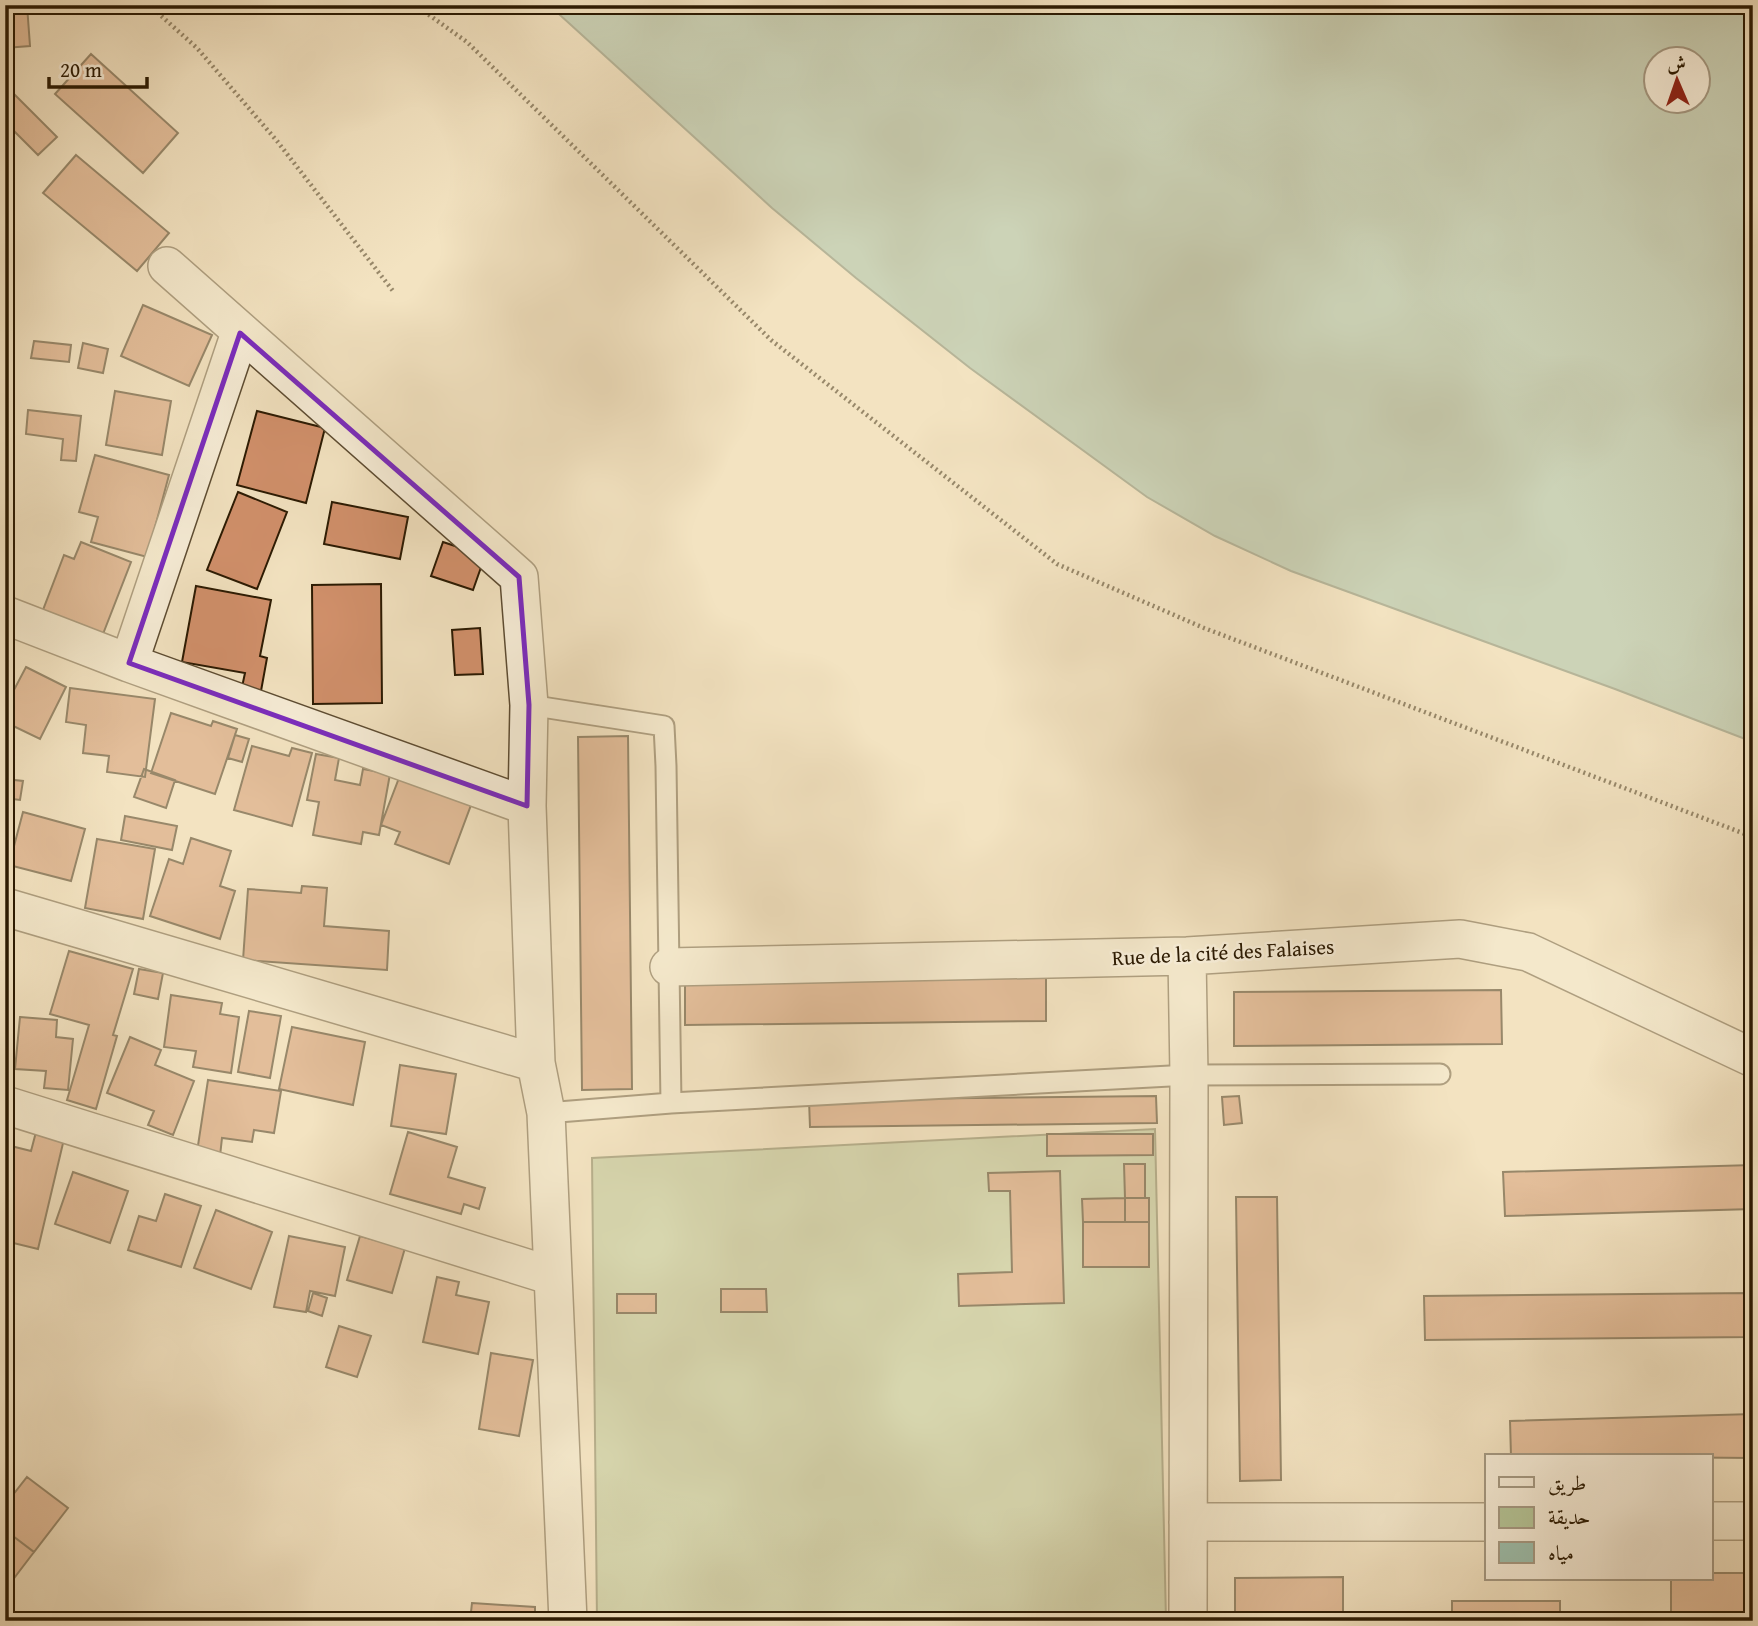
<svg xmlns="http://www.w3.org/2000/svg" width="1758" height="1626" viewBox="0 0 1758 1626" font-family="'Gentium Book Plus',Amiri,serif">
  <rect width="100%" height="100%" fill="#f3e3c1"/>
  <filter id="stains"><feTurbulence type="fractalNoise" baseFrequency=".00286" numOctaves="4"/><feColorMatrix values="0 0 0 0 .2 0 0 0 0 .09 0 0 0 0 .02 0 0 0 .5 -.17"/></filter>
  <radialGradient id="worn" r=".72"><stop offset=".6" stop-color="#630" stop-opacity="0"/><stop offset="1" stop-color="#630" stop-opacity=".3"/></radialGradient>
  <path fill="#b5c597" stroke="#70704c" stroke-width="2" d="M1155,1129L1166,1621H597L592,1158Z"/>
  <path fill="#9dbfac" stroke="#6f7d68" stroke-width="2" fill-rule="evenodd" d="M549,5H1753V742L1615,689L1291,571L1215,536L1147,497L970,368L856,278L772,208ZM1656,60H1698V102H1656Z"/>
  <path fill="#d1906b" stroke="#2b1a02" stroke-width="2" d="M5,5H27L30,46L5,48Z
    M91,54L178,133L143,173L55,94Z
    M5,85L57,137L38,155L5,122Z
    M76,155L169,233L137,271L43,193Z
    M143,305L212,335L189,386L121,356Z
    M34,341L71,345L69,362L31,358Z
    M83,343L108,349L103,373L78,368Z
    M115,391L171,401L162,455L106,445Z
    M28,410L81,416L76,461L61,460L63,439L26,434Z
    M257,411L325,428L306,503L237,485Z
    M95,455L169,475L153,535L151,558L91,542L98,517L79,512Z
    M238,492L287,512L257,589L207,570Z
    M332,502L408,517L400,559L324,544Z
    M81,542L131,562L103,634L43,610L64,555L74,559Z
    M443,542L485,556L473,590L431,576Z
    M381,584L382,703L313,704L312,585Z
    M196,586L271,600L260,656L267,658L261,691L242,687L245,673L182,662Z
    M480,628L483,674L455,675L452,630Z
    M26,667L66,687L40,739L5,722V707Z
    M70,688L155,699L145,777L107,772L109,756L83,753L86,725L66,722Z
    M171,713L211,726L213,721L237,729L215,794L151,773Z
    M235,735L249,739L242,762L228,758Z
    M628,736L632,1089L582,1090L578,737Z
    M252,746L289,756L292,748L312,753L292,826L234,810Z
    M316,754L339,758L335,780L360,785L363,769L390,774L379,835L363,832L361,844L313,835L319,802L307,800Z
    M144,769L175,780L166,808L134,797Z
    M399,778L471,805L449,864L395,844L400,832L381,825Z
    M5,779L23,781L20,800L5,798Z
    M5,805L13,807L5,840Z
    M23,812L85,829L71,881L9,865Z
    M125,816L177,826L172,850L121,840Z
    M191,838L231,851L220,886L235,891L220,939L150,916L169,859L183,864Z
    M97,839L155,849L143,919L85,908Z
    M302,886L327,888L324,926L389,931L387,970L243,960L248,889L301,893Z
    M69,951L133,969L113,1035L117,1036L96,1109L67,1100L89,1025L50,1014Z
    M139,969L163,973L158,999L134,994Z
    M1046,977V1021L685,1025V981Z
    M1501,990L1502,1044L1234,1046V992Z
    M171,995L222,1003L220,1014L239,1017L231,1073L193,1067L196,1051L164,1047Z
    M249,1011L281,1016L270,1078L238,1072Z
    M20,1017L57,1020L56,1037L73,1039L68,1090L44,1088L46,1071L15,1069Z
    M292,1027L365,1042L353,1105L279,1089Z
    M130,1037L161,1050L155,1065L194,1081L173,1135L148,1125L154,1111L107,1093Z
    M400,1065L456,1074L446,1134L391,1126Z
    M208,1080L281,1091L274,1133L254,1130L252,1142L222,1138L220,1156L197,1152Z
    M1156,1096L1157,1123L810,1127L809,1100Z
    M1239,1096L1242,1123L1224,1125L1222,1097Z
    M5,1124L12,1126L7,1145L31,1151L36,1132L64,1139L38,1249L5,1241Z
    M408,1132L457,1147L448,1177L485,1188L479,1209L464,1204L461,1214L390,1194Z
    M1047,1134H1153V1155L1047,1156Z
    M1124,1164H1145V1198H1125Z
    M1753,1165V1209L1505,1216L1503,1172Z
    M1060,1171L1064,1303L959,1306L958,1274L1012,1272L1010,1191H989L988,1173Z
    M73,1172L128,1191L110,1243L55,1224Z
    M165,1194L201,1206L181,1267L128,1250L139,1216L156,1221Z
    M1236,1197H1277L1281,1480L1240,1481Z
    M1125,1198H1149V1222H1125Z
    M1125,1198V1222H1083L1082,1199Z
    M216,1210L272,1232L251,1289L194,1268Z
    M1083,1222H1149V1267H1083Z
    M289,1236L345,1247L335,1296L310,1291L306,1312L274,1307Z
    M360,1236L405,1248L392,1293L347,1280Z
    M437,1277L459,1282L456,1295L489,1302L478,1354L423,1342Z
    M721,1289H766L767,1312H721Z
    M313,1293L327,1298L322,1316L308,1311Z
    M1753,1293V1337L1425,1340L1424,1296Z
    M617,1294H656V1313H617Z
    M339,1326L371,1336L357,1377L326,1367Z
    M491,1353L533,1360L519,1436L479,1429Z
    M1753,1414V1458L1511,1456L1510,1421Z
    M27,1477L68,1508L34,1552L5,1530V1505Z
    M5,1530L34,1552L5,1590Z
    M1711,1573H1753V1618L1671,1619V1579H1711Z
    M1343,1577V1621H1235V1578Z
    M1452,1601H1560V1621H1452Z
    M472,1603L535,1607V1621H470Z"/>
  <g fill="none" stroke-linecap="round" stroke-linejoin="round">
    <defs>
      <path id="lane" d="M529,705L664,726L666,766L671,1103L546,1113
        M671,1103L1189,1075L1440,1074"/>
      <path id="street" d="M167,266L519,577L529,705L527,806L536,1063L546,1113L568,1621
        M5,615L129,663L527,806
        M129,663L240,333
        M5,907L536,1063
        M1187,956L1189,1075L1188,1621
        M669,967L1187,956L1460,939L1528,952L1753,1058
        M5,1105L552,1276
        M1711,1521H1753
        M1188,1522H1487"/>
    </defs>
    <use href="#lane" stroke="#5d4c32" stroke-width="23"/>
    <use href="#street" stroke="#5d4c32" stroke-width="40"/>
    <path stroke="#2b1a02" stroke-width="4.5" stroke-dasharray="2 3.5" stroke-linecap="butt" d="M149,5L197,48L277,141L393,291
      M415,5L467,42L771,340L1057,564L1204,628L1753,837"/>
    <use href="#lane" stroke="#f7edd7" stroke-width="19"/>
    <use href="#street" stroke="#f7edd7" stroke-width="37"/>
  </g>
  <path d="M0 0H1758V1626H0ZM240,333L519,577L529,705L527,806L129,663Z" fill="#f3e3c1" fill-opacity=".55" fill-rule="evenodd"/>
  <path fill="none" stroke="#7b2cbf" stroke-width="5" stroke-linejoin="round" d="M240,333L519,577L529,705L527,806L129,663Z"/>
  <g text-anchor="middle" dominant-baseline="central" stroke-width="5" stroke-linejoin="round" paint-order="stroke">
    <g font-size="21" fill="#2b1a02" stroke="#f7edd7">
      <text transform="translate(1223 952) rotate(-3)">Rue de la cité des Falaises</text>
    </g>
  </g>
  <rect width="1758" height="1626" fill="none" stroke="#f3e3c1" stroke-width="28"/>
  <rect x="7" y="7" width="1744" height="1612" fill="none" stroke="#2b1a02" stroke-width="3.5"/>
  <rect x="14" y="14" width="1730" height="1598" fill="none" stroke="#2b1a02" stroke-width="2"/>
  <rect x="1485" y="1454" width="228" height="126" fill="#f7edd7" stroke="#a59982" stroke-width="2"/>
  <rect x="1499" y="1477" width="35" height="10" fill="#f7edd7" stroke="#a59982" stroke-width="2"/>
  <text x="1548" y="1490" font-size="21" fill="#2b1a02">طريق</text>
  <rect x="1499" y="1507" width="35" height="21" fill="#b5c597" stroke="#a59982" stroke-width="2"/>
  <text x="1548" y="1524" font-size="21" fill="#2b1a02">حديقة</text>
  <rect x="1499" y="1542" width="35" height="21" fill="#9dbfac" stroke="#a59982" stroke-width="2"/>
  <text x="1548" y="1560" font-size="21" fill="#2b1a02">مياه</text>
  <g transform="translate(1677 80) rotate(358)"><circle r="33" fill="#f7edd7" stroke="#a59982" stroke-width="2"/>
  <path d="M0-5L12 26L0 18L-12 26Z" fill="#8f2418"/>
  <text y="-10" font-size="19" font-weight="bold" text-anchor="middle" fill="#2b1a02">ش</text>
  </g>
  <path d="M49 77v10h98v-10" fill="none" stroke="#2b1a02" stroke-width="3.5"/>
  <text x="60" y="77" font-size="21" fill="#2b1a02" stroke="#f7edd7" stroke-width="5" paint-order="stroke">20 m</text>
  <rect width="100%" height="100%" filter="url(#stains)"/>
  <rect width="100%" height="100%" fill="url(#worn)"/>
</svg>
